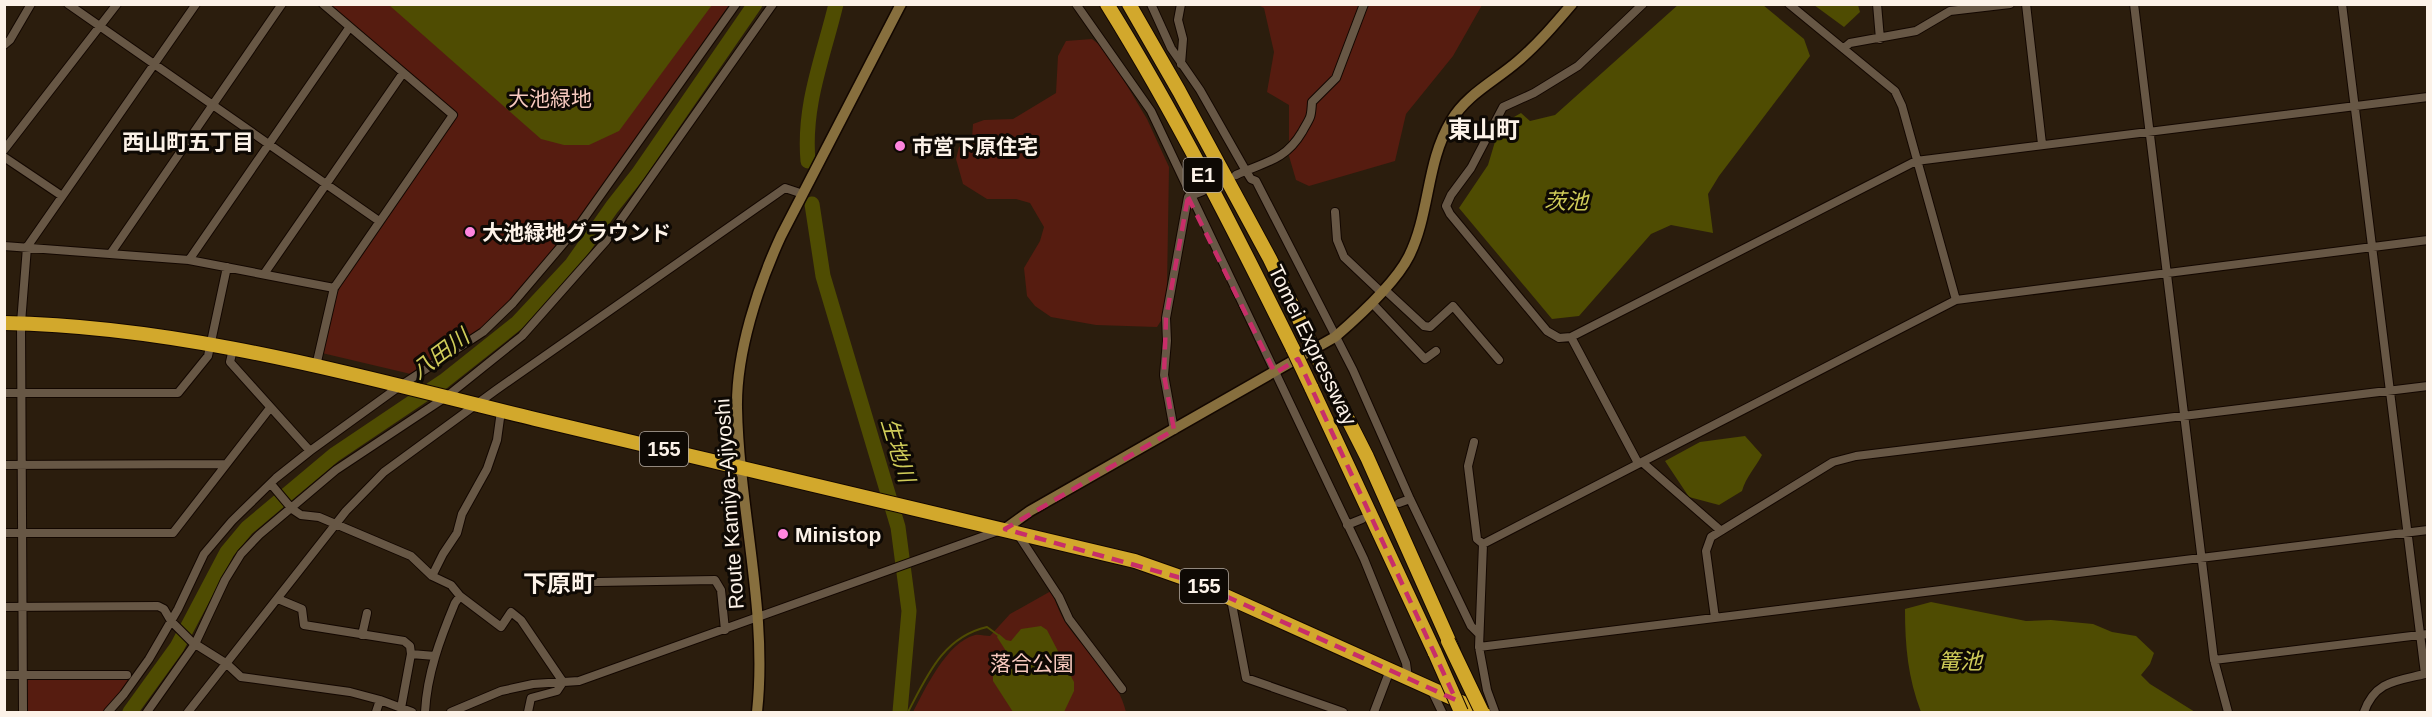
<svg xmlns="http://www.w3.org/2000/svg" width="2432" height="717" viewBox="0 0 2432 717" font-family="Arial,'Noto Sans JP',sans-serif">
  <rect width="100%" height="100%" fill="#2b1d0d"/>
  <path fill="#561c10" d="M329,5H729L580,219L511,300L481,330L415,375L322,353L333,302L342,283L458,115Z
    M1258,5H1482L1453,56L1406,114L1395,161L1309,186L1296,180L1289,156V105L1267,92L1274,52L1264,8Z
    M1092,39L1105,49L1147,119L1169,167L1167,287L1164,316L1157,327L1096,325L1051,317L1035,306L1027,296L1024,268L1040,241L1044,227L1030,203L1016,199H987L963,184L956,159L959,147L972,139L973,124L984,120L1013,119L1056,93L1058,56L1066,41Z
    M1051,591C1056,602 1060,615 1067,625C1086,652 1119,679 1126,712H913C925,689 947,642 975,635C979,634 986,636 990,636L1010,614Z
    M26,676H133L104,712H26Z"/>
  <path fill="#4f4c02" d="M1679,4L1763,5L1804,39L1810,56L1719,176L1708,194L1713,233L1671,225L1651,234L1579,316L1552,319L1459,208L1488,165L1500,125L1521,113L1530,121L1555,115Z
    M389,5H712L619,131L589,145H564L541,139Z
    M1814,5H1858L1860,12L1844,27Z
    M1745,436L1762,455C1755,468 1746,477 1742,491L1719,505L1689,497L1665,461L1700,442Z
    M1931,602L2026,621L2051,620L2093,624L2112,632L2136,636L2154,653L2150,664L2141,675L2150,684L2195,712H1921C1908,678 1905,646 1905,609Z
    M1041,626L1047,630L1074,682V691L1064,712H1013L993,681V675L1006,651L997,637L999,634L1006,640L1011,641L1021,629Z"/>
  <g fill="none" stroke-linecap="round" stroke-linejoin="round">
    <path stroke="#4f4c02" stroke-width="2" d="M908,712C927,676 943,637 987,627L998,635"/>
    <path stroke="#4f4c02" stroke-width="15" d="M808,161C803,105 823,58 836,4
      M812,204L823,276L898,527L909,611L900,712
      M130,712L177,647L227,552L247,528L334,455L444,381L517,323L572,264L612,207L638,174L755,4"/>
    <defs>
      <path id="street" d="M68,4L379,221
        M1076,4L1151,111L1364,559L1406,663L1408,678
        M1151,4L1171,48L1200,90L1246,171L1251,179L1256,181L1353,370L1410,499L1471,626L1479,634
        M1643,4L1578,66L1534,93L1503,107L1471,168L1451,195L1446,206L1450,214L1547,331L1559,338L1571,337L1916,161L2428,97
        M1789,4L1895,91L1902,106L1956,300
        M1877,4L1880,39
        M2026,4L2042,144
        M2134,4L2214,660L2228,712
        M2342,4L2425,674C2396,681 2375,681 2364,712
        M4,45L10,40L31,4
        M1844,48L1850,43L1916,31L1950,11L2010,4
        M1181,64L1183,39L1178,20L1181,4
        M4,150L117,4
        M4,157L62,196
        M1236,175C1264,162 1285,161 1302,132C1310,117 1311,120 1312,102L1336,78L1364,4
        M1335,212L1337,240L1344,257L1381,292
        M4,246L189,260L334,288
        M111,253L282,4
        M189,260L349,28
        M264,274L403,73
        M1384,289L1424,326L1430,327L1453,306L1499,360
        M1372,303L1425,359L1436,351
        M1571,337L1638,463
        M233,349L230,362L310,451
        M316,366L334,288L453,115L323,4
        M4,393H178L208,356L227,267
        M1174,430L1164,375L1167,341L1166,318L1188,197L1203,191
        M1474,442L1468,466L1477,539L1483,544L1479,647L2428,530
        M1642,462L1720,530
        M4,465L226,464
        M271,484L292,509L301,515L319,517L411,556L432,576L451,585L460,596L501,627L511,612L521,620L563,682L557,691L531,698L528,712
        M1399,503L1410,499
        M1347,525L1362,519
        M4,533H173L270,408
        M1017,533L1059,597L1069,619L1122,689
        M1483,544L1956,300L2428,240
        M432,576L443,554L457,533L462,514L487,469L497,440L501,411
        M539,583L715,580L721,590L725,630
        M278,599L302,609L304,625L404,641L410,646L411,654L401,708
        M1231,599L1246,678L1343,712
        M4,607L158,606L164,609L171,621L192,642L227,664L241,677L350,692L380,700L412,712
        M1715,618L1706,551L1711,537L1833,462L1856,456L2428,386
        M362,635L367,613
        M1479,647L1487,690L1495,712
        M411,654L435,656
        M2214,660L2428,634
        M4,675H127
        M1431,689L1442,712
        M23,712L21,323L27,247L196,4
        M108,712L124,694L149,659L178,609L204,554L232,521L276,478L310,451L400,386L483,332L513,303L580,224L736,4
        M147,712L195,644L225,580L241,554L259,535L336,470L446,397L522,336L606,241L773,4
        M188,712L346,511L384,472L496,390L785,188L803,194
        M376,712L380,700
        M425,712C427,674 440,639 455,603L460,596
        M451,712L501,691L533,684L579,681L1001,530
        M1374,712L1390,670"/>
      <path id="secondary" d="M1005,529L1030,511L1335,337C1357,318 1396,282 1409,256C1430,214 1426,162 1451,121C1467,94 1495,81 1518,61C1538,44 1555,24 1572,4
        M757,712C768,611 739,509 737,408C736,353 758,286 781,236L901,4"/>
      <path id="highway" d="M1107,4C1176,115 1235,232 1293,349
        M1129,4L1179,91L1270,259L1309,340
        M4,323C185,326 361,377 535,419C735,467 936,512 1135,561L1192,581L1483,712
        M1327,378L1367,457L1453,650
        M1311,387L1435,653"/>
    </defs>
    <use href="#street" stroke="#130700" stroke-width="10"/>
    <use href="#secondary" stroke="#130700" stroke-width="13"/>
    <use href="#highway" stroke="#130700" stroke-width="16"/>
    <use href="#street" stroke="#675745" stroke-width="8"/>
    <use href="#secondary" stroke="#876f3e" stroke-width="10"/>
    <use href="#highway" stroke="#d2a82c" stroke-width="14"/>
    <defs>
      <path id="highway-bridge" d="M1309,340L1327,378
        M1293,349L1311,387
        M1448,641L1482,712
        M1435,653L1461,712"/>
    </defs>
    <use href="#highway-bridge" stroke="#130700" stroke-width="16" stroke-linecap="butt"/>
    <use href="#highway-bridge" stroke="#d2a82c" stroke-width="14"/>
  </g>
  <path fill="none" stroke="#c82e69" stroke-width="4.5" stroke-dasharray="12 8" stroke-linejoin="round" d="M1188,197L1275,373L1298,359L1456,700L1192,581L1005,529L1174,430L1164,375L1166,318Z"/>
  <g fill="#ff85de" stroke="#0e0904" stroke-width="2">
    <circle cx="900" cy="146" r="6"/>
    <circle cx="470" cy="232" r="6"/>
    <circle cx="783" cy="534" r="6"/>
  </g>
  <g text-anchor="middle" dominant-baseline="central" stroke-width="6" stroke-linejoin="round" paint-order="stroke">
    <g fill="#0e0904" stroke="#b5aca4" stroke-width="1.5">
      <rect x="1183.5" y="158" width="39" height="34" rx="4.5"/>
      <rect x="640" y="432" width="48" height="34" rx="4.5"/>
      <rect x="1180" y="569" width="48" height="34" rx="4.5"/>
    </g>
    <g font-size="20" font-weight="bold" fill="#fcf2e8">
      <text x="1203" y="175">E1</text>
      <text x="664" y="449">155</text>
      <text x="1204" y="586">155</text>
    </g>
    <g font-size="21" fill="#f7c9be" stroke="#0e0904">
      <text x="550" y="98">大池緑地</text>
      <text x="1032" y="663">落合公園</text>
    </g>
    <g font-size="21" font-weight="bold" fill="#fcf2e8" stroke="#0e0904" text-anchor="start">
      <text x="912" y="146">市営下原住宅</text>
      <text x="482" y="232">大池緑地グラウンド</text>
      <text x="795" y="534">Ministop</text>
    </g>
    <g font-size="21" fill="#fcf2e8" stroke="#0e0904">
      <text transform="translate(1313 345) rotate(64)">Tomei Expressway</text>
      <text transform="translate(729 504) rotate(-94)">Route Kamiya-Ajiyoshi</text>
    </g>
    <g font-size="22" font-weight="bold" fill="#fcf2e8" stroke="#0e0904">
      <text x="188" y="142">西山町五丁目</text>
    </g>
    <g font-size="22" font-style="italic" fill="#d0cc59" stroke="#0e0904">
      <text x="1566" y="201">茨池</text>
      <text transform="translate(440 354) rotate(-37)">八田川</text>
      <text transform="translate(898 450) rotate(73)">生地川</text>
      <text x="1960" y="661">篭池</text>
    </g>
    <g font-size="24" font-weight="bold" fill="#fcf2e8" stroke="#0e0904">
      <text x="1484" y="129">東山町</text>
      <text x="559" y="583">下原町</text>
    </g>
  </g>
  <rect width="2432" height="717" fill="none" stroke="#fcf2e8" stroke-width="12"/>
</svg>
